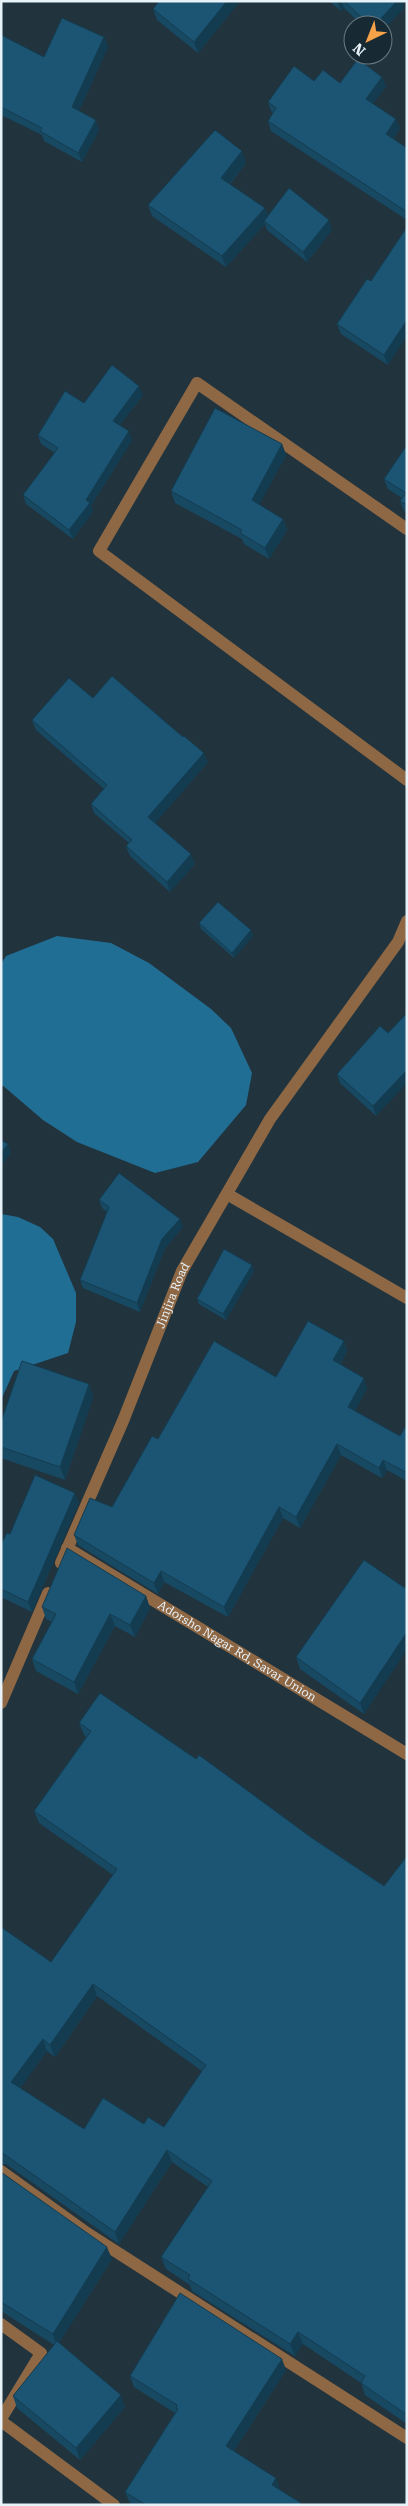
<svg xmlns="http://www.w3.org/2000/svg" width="408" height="2506" viewBox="0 0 408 2506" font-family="'Roboto Serif',serif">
  <rect width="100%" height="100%" fill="#21333d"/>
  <path fill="#216e95" d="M57,936L111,943L149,963L211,1009L231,1028L252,1073L246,1105L198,1162L155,1173L77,1142L43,1120L1,1084V964L6,956Z
    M1,1214L18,1217L40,1227L53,1239L76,1293V1322L68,1353L14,1371L1,1400Z"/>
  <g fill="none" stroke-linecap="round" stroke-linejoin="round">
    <g stroke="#8e6844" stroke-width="12">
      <path d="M407,529L197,383L99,551L407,780"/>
      <path d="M227,1194L407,1298"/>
      <path id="s1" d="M67,1548L407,1754"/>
      <path id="s2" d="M61,1563L123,1421L182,1271L270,1119L398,942L407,921"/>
      <path d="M1,1703L48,1593"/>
      <path d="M1,2171L87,2233L407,2438"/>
      <path d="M1,2324L41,2353L1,2419"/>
      <path d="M1,2421L114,2505"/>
    </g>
  </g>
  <path fill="#184963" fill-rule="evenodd" d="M240,1L198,53L157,20L153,9Z
    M329,1H402L404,8L383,25H362L344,8L341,11Z
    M1,35L44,57L104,37L108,47L79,111L99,130L82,162L44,141L42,135L1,115Z
    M382,77L386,86L373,103L400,128L393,139L407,148V220L271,131L268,121L273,113L271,111L268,102L314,81L340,83Z
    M246,163L230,184L265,208L268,215L332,230L307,262L267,230L265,224L226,267L152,216L148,205Z
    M371,281L388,365L341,334L337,324Z
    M143,395L120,425L132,440L91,506L93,512L73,539L26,504L23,495L55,453L41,444L38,435L84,403Z
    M282,444L286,455L259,505L283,519L287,530L269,559L244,544L242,539L175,503L171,491Z
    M407,445V513L404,511L400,501L402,498L388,489L384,479Z
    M93,698L208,762L155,823L195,864L170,892L130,856L126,846L129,843L94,813L91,804L104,789L36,730L32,720Z
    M199,923L251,930L253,936L234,958L201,929Z
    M388,1033L376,1116L340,1083L337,1074Z
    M99,1200L180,1219L183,1227L165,1248L140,1312L83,1288L80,1280L107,1212L102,1208Z
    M252,1265L254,1271L226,1320L199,1304L197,1299Z
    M344,1341L347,1351L340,1365L367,1388L355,1411L400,1436L407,1424V1481L387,1470L382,1478L341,1455L300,1528L283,1518L228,1617L164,1582L158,1594L78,1545L74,1535L112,1507L158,1439Z
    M89,1384L93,1397L65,1480L1,1458V1422Z
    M79,1502L32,1612L1,1597V1544Z
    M405,1588L364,1714L300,1669L296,1657Z
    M146,1596L150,1608L135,1637L115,1626L78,1694L36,1671L32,1659L52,1622L46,1619L42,1607Z
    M79,1723L312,1838L384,1886L407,1856V2424L365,2395L361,2383L303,2344L295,2356L192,2291L190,2285L166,2269L161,2257L208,2187L172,2162L119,2244L6,2164H1V1927L51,1962L113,1875L39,1823L34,1811L86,1737L84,1735ZM97,1996L202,2071L164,2127L144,2124L84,2129L20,2088L47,2051L55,2057Z
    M1,2172L112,2259L59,2343L125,2407L80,2460L17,2408L13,2396L54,2345L1,2311Z
    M286,2370L234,2451L280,2489V2490L301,2503L302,2505H132L130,2503L125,2492L175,2413L134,2387L130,2376Z"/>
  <path fill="#143c50" d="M227,1H240L198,53L194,42Z
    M337,1H341L344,8L341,11Z
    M397,1H402L404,8L383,31V25H375Z
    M104,37L108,47L76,117L72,107Z
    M382,77L386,86L370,108L366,99Z
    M396,119L400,128L389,144L386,134Z
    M96,120L99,130L82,162L78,153Z
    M242,151L246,163L225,189L221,178Z
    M265,208L269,219L264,221L265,224L226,267L222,256Z
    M329,220L332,230L307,262L303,252Z
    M407,320V336L388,365L384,355Z
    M139,386L143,395L116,430L113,421Z
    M129,431L132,440L91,506L93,512L73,539L69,530L86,500Z
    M282,444L286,455L256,511L252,500Z
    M1,458L3,464L1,466Z
    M283,519L287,530L269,559L265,548Z
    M204,753L208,762L152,827L148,817Z
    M191,854L195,864L170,892L167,882Z
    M251,930L253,936L234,958L232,953Z
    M407,1070V1083L376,1116L373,1106Z
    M8,1144L11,1153L1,1166V1153Z
    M180,1219L183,1227L165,1248L140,1312L137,1303L162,1239Z
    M252,1265L254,1271L226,1320L223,1314Z
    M344,1341L347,1351L336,1371L333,1360Z
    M364,1378L367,1388L352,1417L348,1407Z
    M89,1384L93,1397L65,1480L60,1467Z
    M337,1444L341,1455L300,1528L296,1517Z
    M383,1460L387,1470L382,1478L379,1468Z
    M75,1493L79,1502L32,1612L28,1602Z
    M279,1507L283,1518L228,1617L224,1607Z
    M161,1571L164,1582L158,1594L154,1583Z
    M146,1596L150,1608L135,1637L130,1625Z
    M110,1614L115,1626L78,1694L74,1682Z
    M407,1632V1650L364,1714L360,1703Z
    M93,1984L97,1996L55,2057L50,2045Z
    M43,2039L47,2051L16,2094L11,2082Z
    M167,2150L172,2162L119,2244L115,2232Z
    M107,2247L112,2259L57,2346L53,2334Z
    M298,2332L303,2344L295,2356L290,2344Z
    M282,2359L286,2370L230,2457L226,2446Z
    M121,2395L125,2407L80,2460L76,2448Z
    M276,2478L280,2489L276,2496L272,2485Z"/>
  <path fill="#1c5573" stroke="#143c50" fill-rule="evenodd" d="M159,1H227L194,42L153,9Z
    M344,1H397L375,25H370Z
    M62,18L104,37L72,107L96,120L78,153L40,131L42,128L1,107V35L44,57Z
    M358,59L382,77L366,99L396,119L386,134L407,148V212L268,121L276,108L268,102L294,66L314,81L323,70L340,83Z
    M215,130L242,151L221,178L265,208L222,256L148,205Z
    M289,188L329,220L303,252L264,221Z
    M407,227V320L384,355L337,324L367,279L371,281Z
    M112,365L139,386L113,421L129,431L86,500L90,503L69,530L23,495L58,448L38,435L65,391L84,403Z
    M215,408L282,444L252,500L283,519L265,548L240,533L242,530L171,491Z
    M407,445V505L400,501L406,493L384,479Z
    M112,676L183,737L184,736L204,753L148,817L191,854L167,882L126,846L132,840L91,804L107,785L32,720L69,678L93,698Z
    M218,902L251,930L232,953L199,923Z
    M407,1013V1070L373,1106L337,1074L380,1026L388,1033Z
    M1,1140L8,1144L1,1153Z
    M119,1173L180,1219L162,1239L137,1303L80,1280L109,1207L99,1200Z
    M224,1249L252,1265L223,1314L197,1299Z
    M308,1321L344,1341L333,1360L364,1378L348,1407L400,1436L407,1424V1473L383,1460L379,1468L337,1444L296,1517L279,1507L224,1607L161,1571L154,1583L74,1535L90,1498L112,1507L152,1436L158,1439L214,1341L276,1377Z
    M22,1361L89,1384L60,1467L1,1447V1422Z
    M35,1475L75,1493L28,1602L1,1589V1544L7,1533L10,1534Z
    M67,1548L146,1596L130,1625L110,1614L74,1682L32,1659L56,1614L42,1607Z
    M364,1560L405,1588L407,1586V1632L360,1703L296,1657Z
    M100,1693L196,1759L199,1755L312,1838L384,1886L407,1856V2415L361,2383L365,2376L298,2332L290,2344L188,2279L190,2275L161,2257L212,2181L167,2150L115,2232L1,2152V1927L51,1962L117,1869L34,1811L91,1731L79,1723ZM93,1984L206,2065L164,2127L148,2117L144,2124L103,2098L84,2129L11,2082L43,2039L50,2045Z
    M1,2172L107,2247L53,2334L1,2302Z
    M180,2293L282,2359L226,2446L276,2478L272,2485L301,2503L300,2505H146L125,2492L178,2409L176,2408L177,2405L130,2376Z
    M57,2341L121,2395L76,2448L13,2396Z"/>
  <g text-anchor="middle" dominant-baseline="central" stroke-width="4" stroke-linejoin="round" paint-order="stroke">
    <g font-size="12" fill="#e8f2f9" stroke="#172933">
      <text stroke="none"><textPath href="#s2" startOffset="290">Jinjira Road</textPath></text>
      <text stroke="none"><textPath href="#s1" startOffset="199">Adorsho Nagar Rd, Savar Union</textPath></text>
    </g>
  </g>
  <rect width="408" height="2506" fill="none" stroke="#e8f2f9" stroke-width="5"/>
  <g transform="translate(368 40) rotate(223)"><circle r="24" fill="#172933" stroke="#6b7982"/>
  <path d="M0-4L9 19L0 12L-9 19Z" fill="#f6a248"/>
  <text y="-8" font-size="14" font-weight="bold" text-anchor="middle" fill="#e8f2f9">N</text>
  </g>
</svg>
